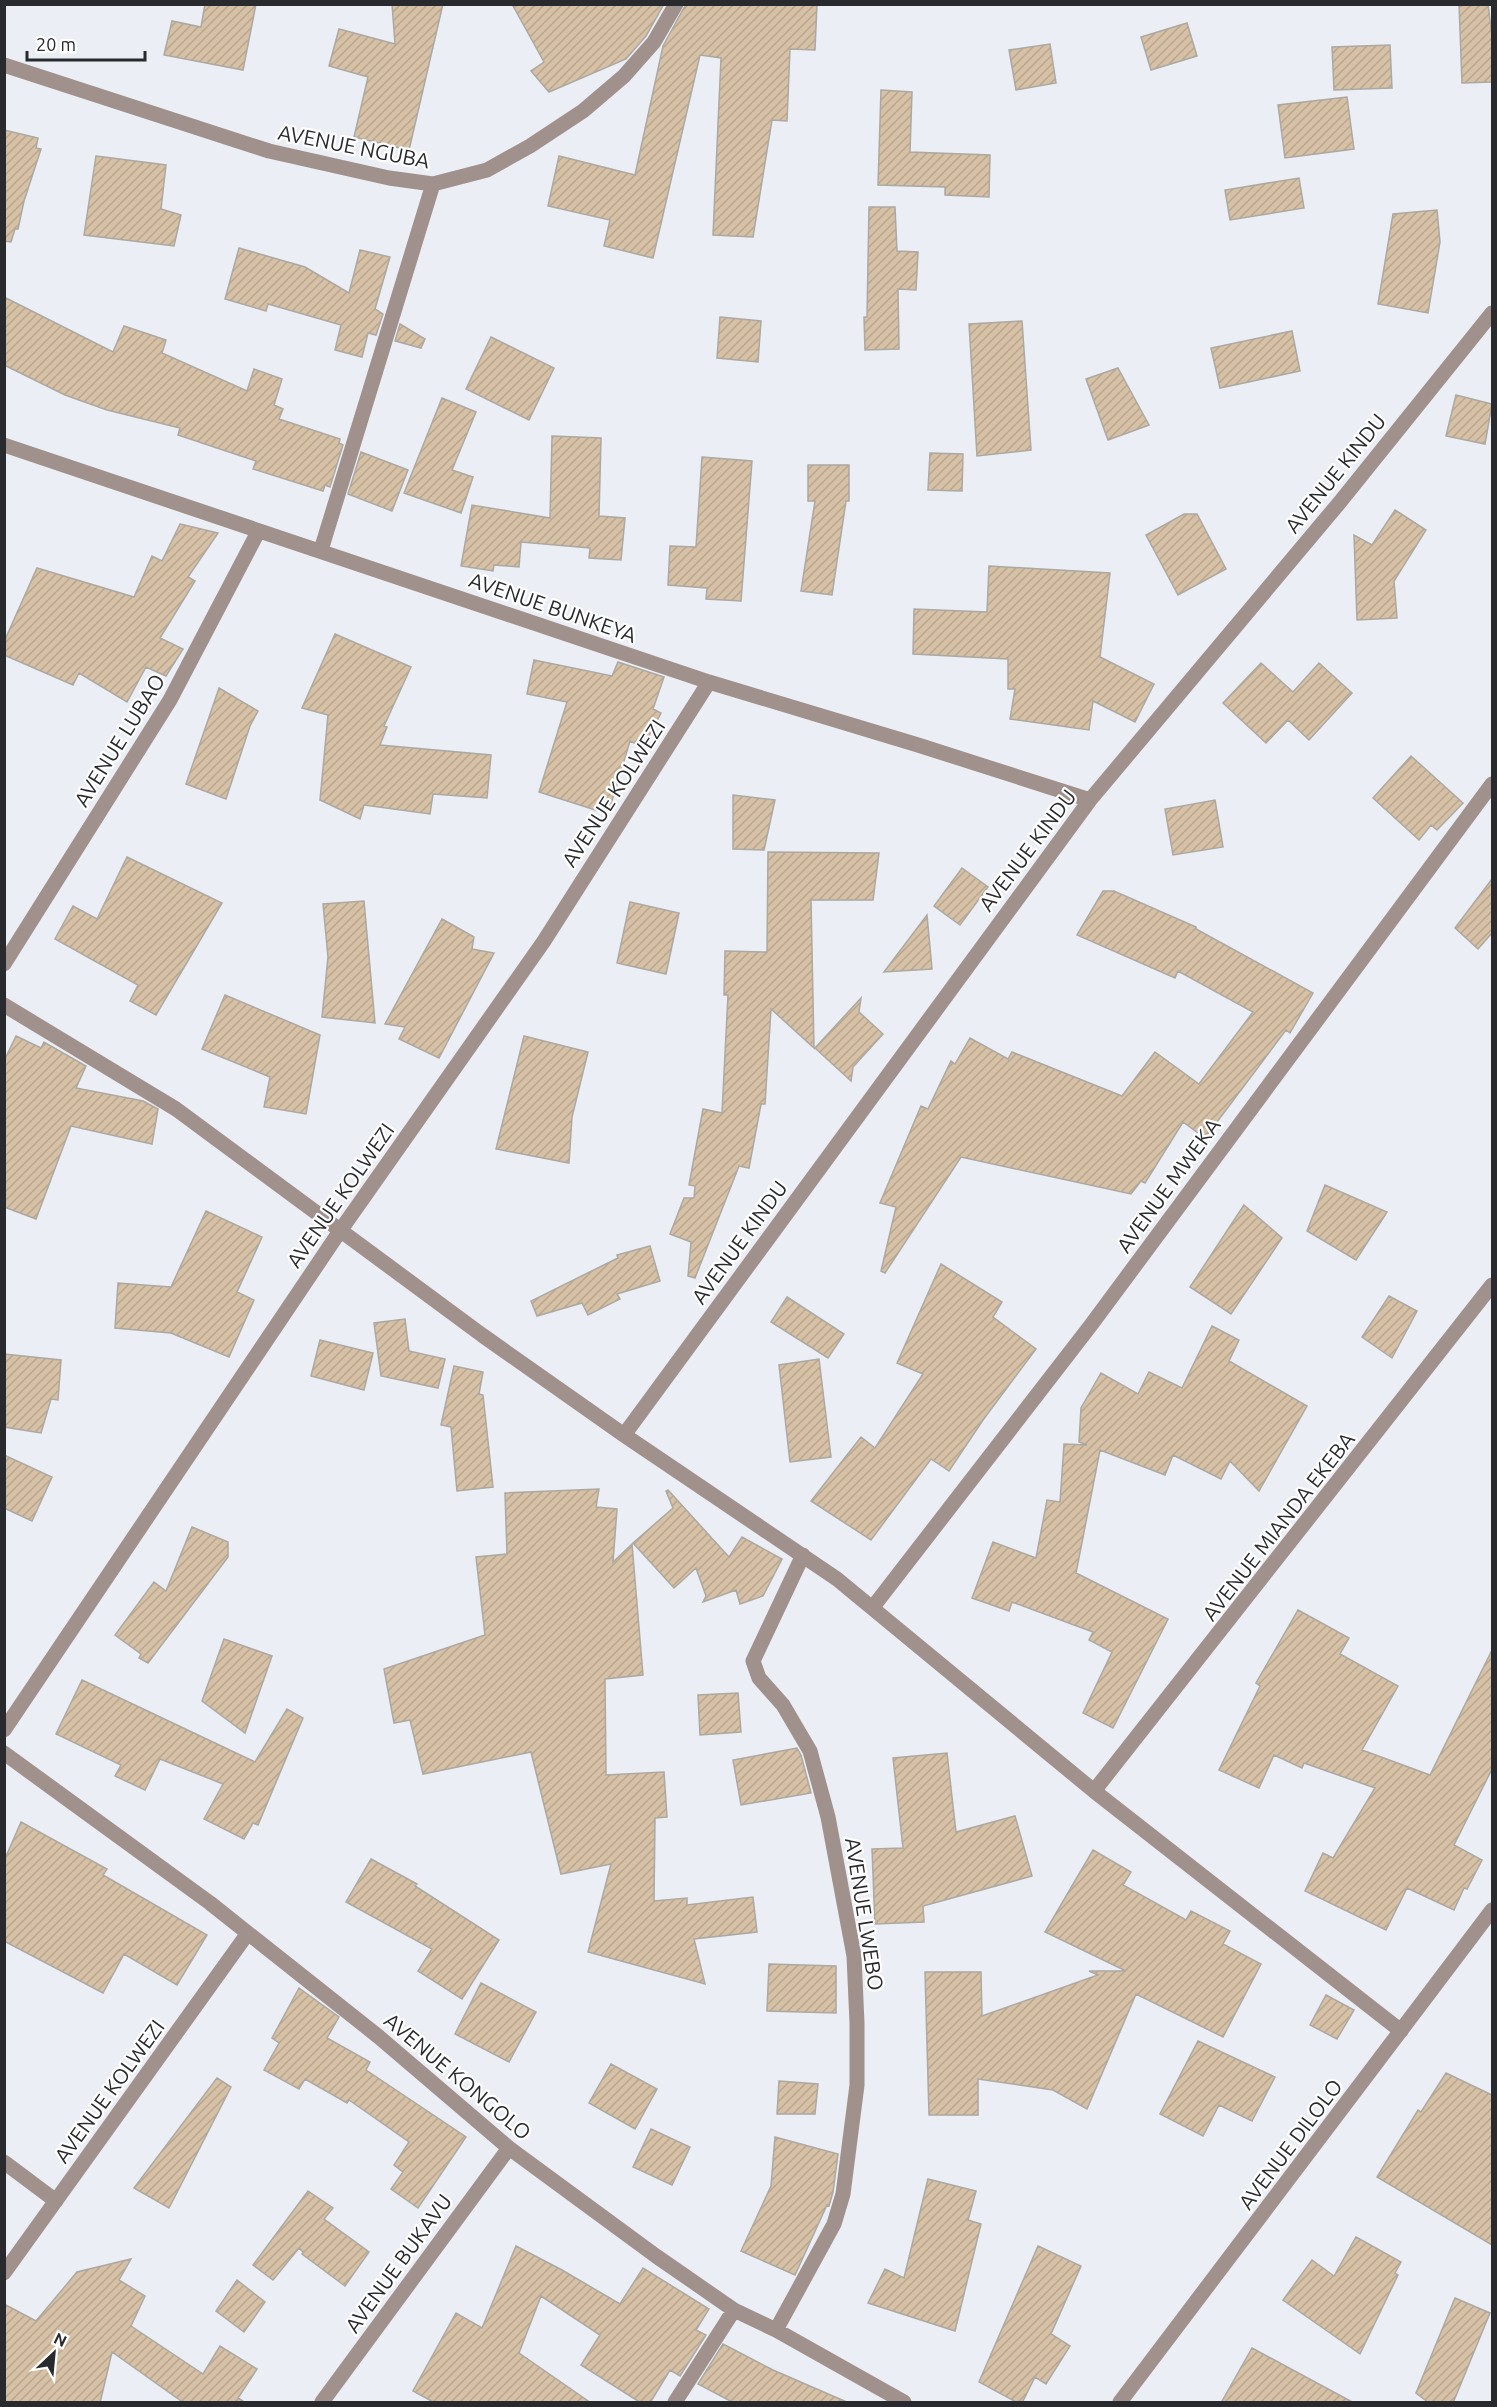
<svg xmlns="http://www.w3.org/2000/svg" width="1497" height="2407" viewBox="0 0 1497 2407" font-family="Ubuntu,sans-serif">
  <defs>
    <pattern id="building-hatch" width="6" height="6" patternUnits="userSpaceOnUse" patternTransform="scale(1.5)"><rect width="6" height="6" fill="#d6c1a6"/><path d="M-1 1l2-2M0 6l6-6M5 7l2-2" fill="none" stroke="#b8a68f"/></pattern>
  </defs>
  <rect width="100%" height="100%" fill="#ebeef4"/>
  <path fill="url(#building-hatch)" stroke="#aca8a2" stroke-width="1.5" d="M205,4H256L243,70L164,55L172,21L201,27Z
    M392,4H443L409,150L354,137L368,77L329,66L339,29L395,44Z
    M512,4H664L646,36L626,59L549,92L531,71L544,62Z
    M686,4H817L815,50L790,49L787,121L772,120L753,237L713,235L721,58L700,55L653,258L604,246L610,220L548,206L559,156L635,175L663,46Z
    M1459,4H1488L1492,36V82L1462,83Z
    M1187,23L1197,56L1151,70L1141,37Z
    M1050,44L1056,83L1016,90L1009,50Z
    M1390,45L1392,88L1334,90L1332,47Z
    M881,90L912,92L910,152L990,155L989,197L945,195V187L878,185Z
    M1347,97L1354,149L1285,158L1278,105Z
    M4,130L38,138L36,148L41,149L24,201L18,229H15L11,242L4,241Z
    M96,156L166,165L161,209L181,215L174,246L84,235Z
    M1299,178L1304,208L1230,220L1225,190Z
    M869,207H895L897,251L918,252L916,290L898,289L899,349L865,350L864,317H867Z
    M1437,210L1440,242L1428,313L1378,304L1393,214Z
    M239,248L305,267L349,293L360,250L390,257L375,309L383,314L376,335L368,333L362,357L335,350L341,325L268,304L266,311L225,299Z
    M4,297L113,352L124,326L166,340L162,353L247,391L254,369L282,379L274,405L283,409L279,419L340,439L339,443L343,445L330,487L325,485L323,491L253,469L256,461L178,435L180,428L107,410L65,395L4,365Z
    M720,317L761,321L758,362L717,358Z
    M1022,321L1031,450L977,456L969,324Z
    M400,324L425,339L421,348L395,341Z
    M1292,331L1300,371L1220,388L1211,348Z
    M491,337L554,368L529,420L466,389Z
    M1118,368L1149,425L1108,440L1086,379Z
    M1456,395L1492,404L1485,444L1446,436Z
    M442,398L476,412L452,470L473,477L461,513L404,493Z
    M552,436L601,438L599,516L625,518L621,560L589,558L590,548L521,542L519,567L494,565L493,571L461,566L472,505L550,518Z
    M361,452L408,470L392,511L348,494Z
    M930,453L963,454L962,491L928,490Z
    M702,457L752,461L741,601L706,599L707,588L668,585L670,546L696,547Z
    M808,465H849V501H846L832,595L801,591L815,501H808Z
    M1395,510L1426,530L1394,581L1397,618L1357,620L1354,535L1372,545Z
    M1184,514H1197L1226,569L1178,595L1146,535Z
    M180,524L218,533L188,577L195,581L160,638L183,649L166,676L146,667L127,702L79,673L73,685L4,655V642L37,568L134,597L152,556L162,561Z
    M989,566L1110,573L1100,657L1154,684L1135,722L1093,701L1089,730L1010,719L1015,689H1008V659L913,654L914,609L987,612Z
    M335,634L411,667L384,726L387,727L380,745L491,755L487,798L433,794L430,814L364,805L360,819L320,800L328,715L302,708Z
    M534,660L612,676L618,662L664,677L653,709L661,713L643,747L630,741L608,814L539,792L567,702L527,694Z
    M1261,663L1293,692L1319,663L1352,693L1309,740L1288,720L1266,743L1223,703Z
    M219,688L258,711L250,726L226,799L186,784Z
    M1411,756L1463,803L1437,830L1431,825L1419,840L1373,798Z
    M733,795L775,800L764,850L733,849Z
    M1215,800L1223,847L1173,855L1165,809Z
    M768,852L879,853L873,900H811L814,1048L771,1009L765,1104H761L749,1168L739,1166L695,1278L688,1276L691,1242L670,1234L684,1198H694L695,1186L689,1185L703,1109L722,1113L728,995H724L725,951L767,952Z
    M127,857L222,903L156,1015L130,1001L138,985L55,939L73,906L97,919Z
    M962,868L988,887L960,925L934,906Z
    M1492,879V933L1478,949L1455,928Z
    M1103,891H1114L1196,927V929L1313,993L1290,1033L1286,1030L1205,1138L1183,1122L1145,1183L1141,1181L1131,1194L961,1157L885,1273L881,1271L896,1207L880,1203L921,1106L928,1109L951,1061L955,1064L970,1038L1008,1059L1012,1052L1122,1096L1155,1052L1199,1084L1253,1012L1178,971L1175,978L1077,935Z
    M364,901L375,1023L322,1017L328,957L323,904Z
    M630,902L679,913L666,974L617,963Z
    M927,915L932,969L884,972Z
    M442,919L474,937L472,949L494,953L439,1058L399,1039L405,1027L385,1024Z
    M225,995L320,1035L306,1114L264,1107L270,1077L202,1049Z
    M861,998L859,1012L883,1034L853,1067L851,1081L815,1048Z
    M16,1036L41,1048L44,1042L86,1066L76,1088L143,1101L158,1109L152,1144L71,1126L36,1219L4,1207V1061Z
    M524,1036L588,1052L572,1117L569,1163L496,1149Z
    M1325,1185L1387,1212L1356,1260L1307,1231Z
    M1244,1205L1282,1238L1231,1314L1190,1287Z
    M206,1211L262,1237L237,1292L254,1300L229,1357L171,1333L115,1328L118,1283L171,1287Z
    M650,1246L660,1281L617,1294L620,1299L588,1315L582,1303L537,1316L531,1301L618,1258L617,1255Z
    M941,1264L1002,1302L993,1317L1036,1349L983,1420L949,1471L931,1459L871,1540L811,1501L861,1437L875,1448L923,1374L897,1363Z
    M1389,1296L1417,1311L1392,1358L1362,1337Z
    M787,1297L844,1334L828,1358L771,1322Z
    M405,1319L409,1351L445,1359L438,1388L381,1376L374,1323Z
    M1212,1326L1239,1340L1229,1361L1307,1406L1259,1491L1230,1461L1221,1479L1173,1455L1165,1475L1100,1450L1076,1573L1168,1619L1113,1728L1083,1713L1112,1652L1089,1640L1093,1632L1012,1602L1009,1611L972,1598L993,1542L1036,1558L1047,1500L1060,1502L1064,1444L1087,1445L1079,1442L1081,1408L1101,1373L1138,1394L1149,1372L1182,1388Z
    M320,1340L373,1353L364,1390L311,1376Z
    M4,1354L61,1360L58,1400L51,1399L41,1433L4,1427Z
    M819,1359L831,1457L790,1462L779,1365Z
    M454,1366L483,1372L479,1394L483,1395L493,1487L457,1491L451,1427L441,1425Z
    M4,1455L52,1477L32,1521L4,1508Z
    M599,1489L596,1507L617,1509L613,1562L632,1544L643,1675L605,1679L606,1775L664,1772L667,1817L655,1818L654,1901L687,1898V1905L753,1897L757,1932L694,1939L705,1984L588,1952L611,1864L561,1874L531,1752L423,1774L410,1720L394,1723L384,1669L485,1635L476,1557L507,1554L505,1493Z
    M668,1490L729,1557L742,1537L782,1559L763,1596L740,1604L736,1590L703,1602L706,1596L696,1568L674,1588L633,1543L673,1508L666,1491Z
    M192,1527L228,1542V1557L148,1663L139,1658L141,1654L115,1635L154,1582L166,1591Z
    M1298,1610L1349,1638L1340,1654L1398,1686L1362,1750L1430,1775L1492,1650V1769L1454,1845L1482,1860L1467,1889L1464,1888L1454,1910L1407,1888L1386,1930L1305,1891L1323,1853L1333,1858L1375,1788L1304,1763L1302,1768L1274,1755L1259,1788L1219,1770L1260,1686L1256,1683Z
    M224,1639L272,1656L245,1733L202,1701Z
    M82,1680L255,1762L287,1709L303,1718L258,1825L253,1823L244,1839L204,1819L223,1784L160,1759L145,1790L115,1776L121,1765L56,1734Z
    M738,1693L741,1732L700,1735L698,1695Z
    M797,1748L801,1755L811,1793L741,1805L733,1760Z
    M947,1753L956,1832L1015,1816L1032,1876L923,1906L924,1922L875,1924L872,1849L903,1848L893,1758Z
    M21,1822L107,1869L103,1875L207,1935L177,1985L124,1954L103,1993L4,1941V1861Z
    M1093,1850L1131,1872L1123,1885L1186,1920L1191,1911L1230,1931L1223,1944L1261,1964L1223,2037L1136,1994L1087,2109L1053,2090L978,2079V2115H929L925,1972H981L982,2016L1098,1975L1089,1971H1126L1045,1932Z
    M371,1859L417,1884L415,1886L499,1940L462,1999L418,1971L432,1949L346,1902Z
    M769,1964L836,1966V2013L767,2011Z
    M481,1983L536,2012L509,2062L455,2034Z
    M299,1988L339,2017L327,2038L370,2062L366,2070L466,2137L418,2208L391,2189L403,2172L394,2165L409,2142L349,2100L347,2103L305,2079L299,2089L264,2070L279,2043L272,2038Z
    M1326,1995L1354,2010L1337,2039L1310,2025Z
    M1198,2041L1275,2077L1252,2121L1219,2105L1203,2136L1160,2114Z
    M611,2064L657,2089L635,2129L589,2103Z
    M1446,2073L1492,2095V2245L1377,2177L1418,2110L1421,2112Z
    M217,2078L231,2087L169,2208L134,2188Z
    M779,2081L818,2084L815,2114H777Z
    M651,2129L690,2147L672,2185L633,2167Z
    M775,2137L838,2154L833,2192L829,2206L827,2205L795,2275L741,2251L771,2186Z
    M928,2179L976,2191L968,2220L981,2224L955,2331L868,2303L885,2269L904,2278Z
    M308,2191L333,2208L324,2219L369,2252L345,2286L302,2254L303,2252L299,2248L273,2280L253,2265Z
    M1356,2237L1401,2262L1395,2273L1398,2275L1360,2354L1283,2300L1312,2260L1334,2276Z
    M516,2246L562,2270L620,2304L643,2268L709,2309L696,2330L706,2335L680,2376L670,2370L650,2403H641L581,2365L600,2335L541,2296L519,2353L591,2403H435L413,2391L456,2313L482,2328Z
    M1038,2246L1081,2266L1051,2334L1070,2346L1046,2384L1035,2377L1022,2403H1018L979,2382Z
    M131,2259L119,2280L145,2296L131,2326L203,2374L220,2346L257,2369L238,2398L246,2403H184L112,2352L100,2403H4V2304L36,2321L77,2272Z
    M237,2280L265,2302L244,2332L216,2311Z
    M1455,2298L1490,2313L1453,2403H1429L1416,2393Z
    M723,2344L773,2370L849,2403H734L698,2384Z
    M1252,2348L1354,2403H1221Z"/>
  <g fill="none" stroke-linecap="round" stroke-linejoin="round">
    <path stroke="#a0918c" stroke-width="15" d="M4,65L269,151L389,178L433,184L487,170L530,146L583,111L624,76L654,42L676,4
      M4,445L709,682L918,745L1090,800
      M321,550L433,184
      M4,964L170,700L258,532
      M4,1005L176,1109L482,1335L624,1435L837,1579L1094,1791L1401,2031
      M624,1435L1090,800L1340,502L1492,313
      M873,1607L1091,1325L1492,784
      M4,1730L340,1231L544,941L709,682
      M4,1753L210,1903L379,2037L509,2148L656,2256L734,2310L776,2330L904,2402
      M1094,1791L1492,1285
      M4,2162L56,2201
      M4,2273L248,1933
      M776,2330L834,2224L843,2194L857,2085V2023L854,1956L828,1817L810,1751L783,1705L759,1678L753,1661L803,1555
      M322,2402L509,2148
      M675,2402L734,2310
      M1120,2402L1492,1910"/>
  </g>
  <g text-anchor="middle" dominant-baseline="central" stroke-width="4.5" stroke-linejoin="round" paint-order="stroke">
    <g font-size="21" fill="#292a2d" stroke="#fff">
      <text transform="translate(354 146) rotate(11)">AVENUE NGUBA</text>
      <text transform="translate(1335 473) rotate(-51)">AVENUE KINDU</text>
      <text transform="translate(553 607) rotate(19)">AVENUE BUNKEYA</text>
      <text transform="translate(119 740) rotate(-58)">AVENUE LUBAO</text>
      <text transform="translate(613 793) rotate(-57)">AVENUE KOLWEZI</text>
      <text transform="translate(1027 850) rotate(-53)">AVENUE KINDU</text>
      <text transform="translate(1168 1185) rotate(-54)">AVENUE MWEKA</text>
      <text transform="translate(340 1195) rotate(-55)">AVENUE KOLWEZI</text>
      <text transform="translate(739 1242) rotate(-54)">AVENUE KINDU</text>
      <text transform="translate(1278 1526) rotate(-52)">AVENUE MIANDA EKEBA</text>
      <text transform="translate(865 1914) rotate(81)">AVENUE LWEBO</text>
      <text transform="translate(458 2076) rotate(40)">AVENUE KONGOLO</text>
      <text transform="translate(109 2091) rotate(-54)">AVENUE KOLWEZI</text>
      <text transform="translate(1290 2144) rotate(-53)">AVENUE DILOLO</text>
      <text transform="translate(398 2263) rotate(-54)">AVENUE BUKAVU</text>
    </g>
  </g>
  <rect width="1497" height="2407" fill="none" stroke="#292a2d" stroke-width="12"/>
  <g transform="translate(54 2353) rotate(26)" stroke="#ffffff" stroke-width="4.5" paint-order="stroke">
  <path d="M0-4.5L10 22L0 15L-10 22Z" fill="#292a2d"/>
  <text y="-9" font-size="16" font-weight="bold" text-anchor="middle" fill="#292a2d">N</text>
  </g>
  <path d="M27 51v9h118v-9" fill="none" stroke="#292a2d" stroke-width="3"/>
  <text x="36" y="51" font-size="18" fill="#292a2d" stroke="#ffffff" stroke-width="4.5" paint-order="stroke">20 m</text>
</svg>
